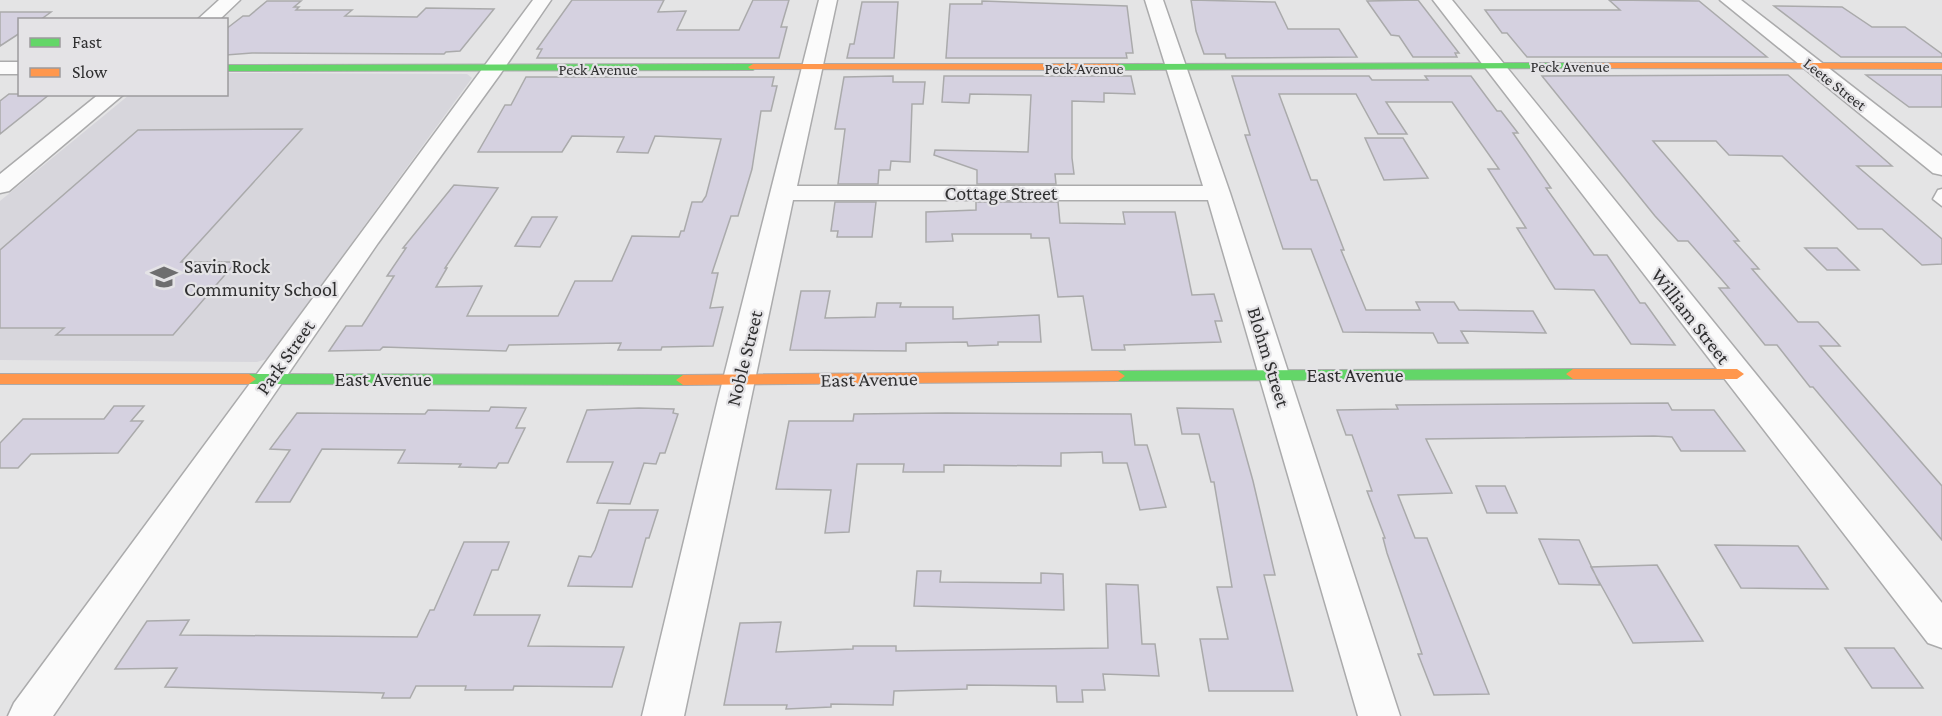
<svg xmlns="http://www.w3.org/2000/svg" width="1942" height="716" viewBox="0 0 1942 716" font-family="'Crimson Pro',serif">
  <rect width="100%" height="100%" fill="#e4e4e5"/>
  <path fill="#d7d6dc" d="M227,73L467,74L472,78L267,359L257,362L0,360V201L129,95L226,94Z"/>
  <path fill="#d5d1e0" stroke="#aaaaab" stroke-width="1.5" d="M572,0H664L658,12L686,11L677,30H739L753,0H789L781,27H787L779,58H537L542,49H537Z
    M1191,0L1275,2L1288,29H1339L1357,57L1226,58L1225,54H1204L1196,31Z
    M1418,0L1459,53H1455L1457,57H1413L1399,36L1391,35L1367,1Z
    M1609,0L1699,1L1767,57H1527L1507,33H1502L1485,10H1620Z
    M267,1H301L294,7H299L296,10H352L345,16L417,17L426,8L494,9L460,51L446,52L444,54L252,53L226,55V29L243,16H249Z
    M982,1L1127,6L1133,53H1126L1127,58H946L950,4H982Z
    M862,2H898L894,58H847L850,44H854Z
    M1774,6L1842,7L1872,27H1905L1942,54V57H1841Z
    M0,12H51L40,20H20V33L0,46Z
    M1788,75L1892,166H1857L1942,239V264L1922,265L1882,229H1858L1782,156L1729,155L1716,141H1653L1739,241H1734L1759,269H1752L1798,322H1818L1840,346H1820L1942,486V540L1813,387H1810L1777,345H1765L1719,288H1729L1688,241H1678L1655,216L1542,76Z
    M1866,75H1942V107H1909Z
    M893,76V82H925L923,104H912L910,162L891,161L890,170H879L878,184H838L845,129H835L844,77Z
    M944,76H1131L1135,94L1104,93V102L1072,101V158L1074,174H1055L1056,184H977V170L934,155L935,150L1028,152L1031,95L970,94L969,103L942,102Z
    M1232,76H1369L1372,80H1428L1425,76H1471L1497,111H1501L1518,133H1513L1551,188H1546L1594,255H1607L1640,303H1645L1675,345L1631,344L1594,290L1555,289L1517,228H1526L1488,169H1499L1452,102H1386L1407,134H1378L1356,94H1279L1311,180H1317L1344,250H1341L1366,310H1420L1416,302H1454L1459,310L1533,311L1546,333L1461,331L1468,343H1438L1433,333L1343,332L1311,249H1283L1245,135H1250Z
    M526,77H774L772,86H777L771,111H761L752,169L738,216H731L712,273H718L710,308L723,307L713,346L662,347L661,350H618L621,343L509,345L506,351L383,347L380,350L329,351L346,326H362L394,276H387L406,248H403L454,185L498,188L445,268H447L436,287L482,286L467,316H558L575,281H612L632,236L679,237L681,231H684L692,202H702L706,196L721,139L655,136L648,153L617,152L624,137L572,136L562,152H478L505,105H511Z
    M9,94H50L0,134V101Z
    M302,129L181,262H236L173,335H56L64,328H0V250L138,130Z
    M1365,138H1403L1428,178L1384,180Z
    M835,202H876L872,237H837L838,231H831Z
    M976,202H1058L1060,223L1125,224L1123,212H1175L1192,295L1214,294L1222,321H1215L1221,342L1124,345L1125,350H1092L1083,296L1058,297L1049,238H1031V234H952L953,241L926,242V212L976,210Z
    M532,217H557L540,247L515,246Z
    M1805,248H1837L1859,270H1827Z
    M801,291H830L825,318L875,317L877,303H901L900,307H953V319L1039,315L1041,342H998V345L968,346L967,342L906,343V351L790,350Z
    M1668,403L1672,410H1714L1745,451H1681L1672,437L1654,436L1426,439L1452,493L1398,495L1415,538H1427L1489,694L1434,695L1418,654H1422L1387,553L1383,538H1385L1367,491H1372L1352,435H1346L1337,410L1398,409L1396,405Z
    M114,406H144L131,421H143L118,453L31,454L18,468H0V443L23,419H104Z
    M491,407L526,408L516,428H525L508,463H499L496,468L459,467L461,464L398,463L405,450L322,449L290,502H256L290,450L270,449L297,413L425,414L428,410L489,411Z
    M639,408L674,409L673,413L678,414L665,453H660L656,464L644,463L630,504L597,503L613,462H567L587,410Z
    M1177,408L1233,409L1253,481L1275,575H1264L1293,691H1209L1200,639H1228L1217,587H1232L1214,482H1211L1199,434H1182Z
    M946,413L1131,414L1135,445H1147L1166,507L1140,510L1127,463H1103L1102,452L1061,453V466L944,465V472H903L904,464H857L849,532L825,533L831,490L776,489L789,421H853L854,414Z
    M1476,486H1505L1517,513H1487Z
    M609,510H658L649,538H646L632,587L568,586L579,556L591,557L595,550Z
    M1539,539L1579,540L1600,585L1559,584Z
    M464,542H509L498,570H492L474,615H540L528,646L624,647L612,687L514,686L513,690H465L466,686H416L410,698H382L384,693L165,687L177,668L115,669L147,621L189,620L180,635L417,637L430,610H434Z
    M1715,545L1798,546L1828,589L1741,588Z
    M1657,565L1703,641L1633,643L1591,567Z
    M917,571H941L940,582L1041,583V573L1063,574L1064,610L914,606Z
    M1106,584L1138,585L1142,644H1155L1159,676L1103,674L1105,690H1082L1083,702H1057L1056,686L967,685V689L894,691L893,705L831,704V707L786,709L787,705H724L740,623L781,622L776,652L853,649V646H896V651L1108,648Z
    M1845,648H1894L1923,688H1872Z"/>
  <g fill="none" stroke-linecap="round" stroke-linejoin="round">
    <defs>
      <path id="lane" d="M1942,189V206L1933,199L1938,190Z"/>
      <path id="street" d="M219,0H240L219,20H197Z
        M533,0H551L501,73L378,243L53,716H8L14,703Z
        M819,0H837L797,186H1203L1145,0H1163L1230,193L1400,716H1358L1208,200H793L684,716H642L718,399Z
        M1433,0H1452L1942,603V648L1928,643Z
        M1720,0H1741L1942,156V175L1933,173Z
        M0,62H20V74H0Z
        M99,94H124L9,191L0,193V174Z"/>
      <path id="fast" d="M1571,63L1574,64V68L1118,70L1113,67L1118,64Z
        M226,65L753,64L758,67L753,70L226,71Z
        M1573,369L1580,374L1573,379L1118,381L1111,376L1118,371Z
        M249,374L683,375L690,380L683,385L249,384L242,379Z"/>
      <path id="slow" d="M1571,63H1942V69L1568,68V64Z
        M753,64H1118L1123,67L1118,70L750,69L748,67Z
        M1573,369H1737L1744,374L1737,379H1573L1566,374Z
        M1118,371L1125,376L1118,381L683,385L676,380L683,375Z
        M0,374H249L256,379L249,384H0Z"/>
    </defs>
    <use href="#lane" stroke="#ababac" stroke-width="3"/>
    <use href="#street" stroke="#ababac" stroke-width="3"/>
    <use href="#fast" stroke="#ababac" stroke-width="2"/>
    <use href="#slow" stroke="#ababac" stroke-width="2"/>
    <use href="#lane" fill="#fbfbfb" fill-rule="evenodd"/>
    <use href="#street" fill="#fbfbfb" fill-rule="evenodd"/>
    <use href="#fast" fill="#63d668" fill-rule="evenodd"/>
    <use href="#slow" fill="#ff974d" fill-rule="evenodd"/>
  </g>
  <defs>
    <symbol id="school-bare" viewBox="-9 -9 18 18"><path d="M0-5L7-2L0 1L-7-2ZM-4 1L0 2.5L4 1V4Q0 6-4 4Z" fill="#6e6e6f" stroke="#e4e3e6" stroke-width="2.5" paint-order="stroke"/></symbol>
  </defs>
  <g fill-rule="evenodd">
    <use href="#school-bare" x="145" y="258" width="38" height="38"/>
  </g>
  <g text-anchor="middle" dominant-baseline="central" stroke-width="4.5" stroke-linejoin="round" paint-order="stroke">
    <g font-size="16" fill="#2f2f30" stroke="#e4e3e6">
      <text x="1570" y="66">Peck Avenue</text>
      <text x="1084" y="68">Peck Avenue</text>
      <text x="598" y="69">Peck Avenue</text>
      <text transform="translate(1835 84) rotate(38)">Leete Street</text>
    </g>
    <g font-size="20" fill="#2f2f30" stroke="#e4e3e6">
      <text x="1001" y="193">Cottage Street</text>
      <text transform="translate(1691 316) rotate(52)">William Street</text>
      <text transform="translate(285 357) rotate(-55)">Park Street</text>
      <text transform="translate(1269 357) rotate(73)">Blohm Street</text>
      <text transform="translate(744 358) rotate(-76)">Noble Street</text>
      <text x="1355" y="375">East Avenue</text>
      <text x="383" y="379">East Avenue</text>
      <text transform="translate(869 379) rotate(-1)">East Avenue</text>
    </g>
    <g font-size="20" fill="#2f2f30" stroke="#e4e3e6" text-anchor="start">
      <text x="184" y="266">Savin Rock<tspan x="184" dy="23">Community School</tspan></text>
    </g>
  </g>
  <rect x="18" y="18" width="210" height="78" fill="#e4e3e6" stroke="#9c9b9d" stroke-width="1.5"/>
  <rect x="30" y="38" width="30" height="9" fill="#63d668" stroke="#9c9b9d" stroke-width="1.5"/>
  <text x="72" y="48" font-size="18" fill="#2f2f30">Fast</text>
  <rect x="30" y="68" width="30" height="9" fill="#ff974d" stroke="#9c9b9d" stroke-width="1.5"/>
  <text x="72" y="78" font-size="18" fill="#2f2f30">Slow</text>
</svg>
